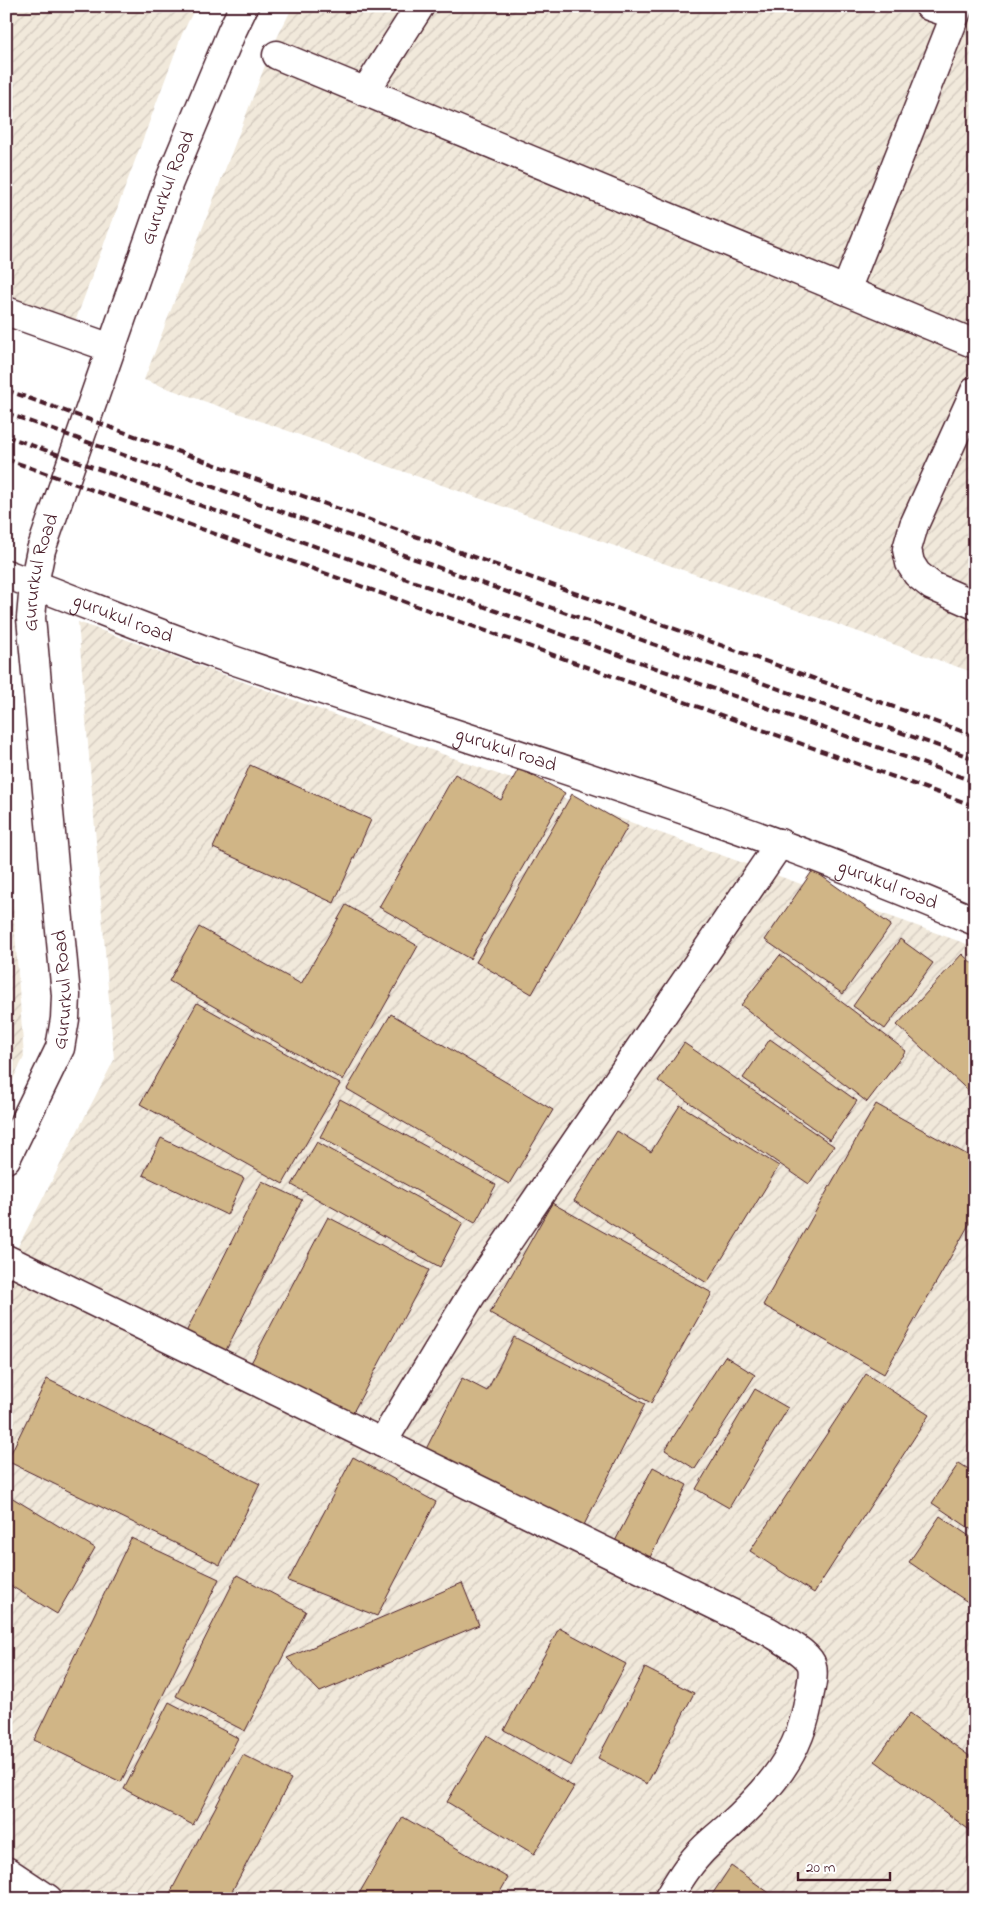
<svg xmlns="http://www.w3.org/2000/svg" width="981" height="1905" viewBox="0 0 981 1905" font-family="'Indie Flower',sans-serif">
  <defs>
    <pattern id="industrial-furrows" width="10" height="10" patternUnits="userSpaceOnUse" patternTransform="scale(1.25)"><rect width="10" height="10" fill="#f1e9db"/><path d="M-1 1l2-2M0 10L10 0M9 11l2-2" fill="none" stroke="#d0c7bc"/></pattern>
  </defs>
  <rect width="100%" height="100%" fill="#fff"/>
  <filter id="ink" filterUnits="userSpaceOnUse"><feTurbulence type="fractalNoise" baseFrequency=".02" numOctaves="2"/><feDisplacementMap in="SourceGraphic" scale="10" xChannelSelector="R" yChannelSelector="G"/><feConvolveMatrix kernelMatrix="1 2 1 2 8 2 1 2 1" color-interpolation-filters="sRGB"/></filter>
  <g filter="url(#ink)">
    <path fill="url(#industrial-furrows)" d="M6,6H196L182,34L75,322L6,298Z
      M293,6H975V673L144,380L271,50Z
      M78,622L975,947V1899H6V1270L114,1060Z
      M6,809L24,1057L6,1094Z"/>
    <path fill="#d0b586" stroke="#4a1f2b" d="M250,765L371,820L334,903L213,848Z
      M519,768L565,793L470,959L379,907L455,774L501,800Z
      M572,794L628,826L532,994L476,962Z
      M813,870L891,925L843,994L765,940Z
      M346,905L418,946L343,1080L169,981L199,927L301,984Z
      M900,939L933,963L885,1029L853,1006Z
      M962,954L975,966V1097L897,1025Z
      M780,955L906,1051L867,1102L741,1005Z
      M197,1003L340,1084L283,1184L140,1104Z
      M391,1014L553,1110L509,1184L347,1089Z
      M770,1039L857,1101L830,1140L743,1078Z
      M684,1043L834,1146L809,1184L658,1081Z
      M340,1099L496,1185L475,1223L320,1137Z
      M876,1104L975,1159V1214L884,1374L763,1305Z
      M680,1105L779,1166L707,1283L574,1201L617,1131L651,1152Z
      M161,1138L244,1178L227,1215L143,1175Z
      M317,1142L463,1223L440,1267L292,1185Z
      M262,1181L302,1200L222,1358L183,1338Z
      M552,1203L712,1293L651,1403L490,1313Z
      M328,1217L429,1270L350,1418L250,1365Z
      M514,1337L645,1404L582,1529L426,1449L462,1378L487,1391Z
      M725,1356L755,1375L695,1469L665,1450Z
      M866,1374L929,1415L814,1593L750,1551Z
      M47,1379L260,1484L220,1565L7,1461Z
      M755,1389L788,1408L729,1508L696,1489Z
      M353,1457L436,1502L377,1616L288,1581Z
      M959,1463L975,1473V1532L932,1503Z
      M653,1467L687,1485L644,1569L610,1551Z
      M6,1494L95,1548L57,1614L6,1583Z
      M940,1516L975,1540V1607L909,1562Z
      M131,1538L219,1579L121,1782L34,1740Z
      M237,1575L306,1611L245,1731L176,1696Z
      M462,1583L479,1625L320,1692L287,1658Z
      M559,1628L626,1664L571,1766L504,1730Z
      M645,1668L694,1693L647,1784L598,1758Z
      M169,1702L238,1738L193,1825L124,1789Z
      M910,1713L975,1760V1834L875,1761Z
      M487,1735L574,1787L534,1854L447,1802Z
      M243,1755L291,1779L228,1899H167Z
      M403,1817L508,1878L496,1899H356Z
      M731,1866L778,1899H709Z"/>
    <g fill="none" stroke-linecap="round" stroke-linejoin="round">
      <defs>
        <g id="minor">
          <path d="M929,6L955,15"/>
          <path d="M277,55L975,344"/>
          <path d="M365,92L420,6"/>
          <path d="M846,290L959,6"/>
          <path d="M6,311L111,348"/>
          <path d="M975,391L914,525L907,549L910,563L917,574L932,586L975,605"/>
          <path id="s1" d="M6,574C79,601 150,631 224,657C475,743 730,816 975,921"/>
          <path id="s2" d="M6,1159L60,1048L65,1019L66,995L31,618L34,584L41,550L169,182L232,31L244,6"/>
          <path d="M6,1259L768,1631C779,1638 805,1651 811,1663C815,1672 811,1687 809,1697C801,1755 768,1791 726,1829C717,1837 706,1845 698,1855C686,1868 677,1883 668,1899"/>
          <path d="M382,1443L472,1294L780,843"/>
          <path d="M6,1871L48,1899"/>
        </g>
      </defs>
      <use href="#minor" stroke="#4a1f2b" stroke-width="31"/>
      <use href="#minor" stroke="#fff" stroke-width="28"/>
      <path stroke="#4a1f2b" stroke-width="4" stroke-dasharray="8 4" stroke-linecap="butt" d="M6,390L975,736
        M6,413L975,759
        M6,436L975,782
        M6,459L975,806"/>
    </g>
  </g>
  <g text-anchor="middle" dominant-baseline="central" stroke-width="4.5" stroke-linejoin="round" paint-order="stroke">
    <g font-size="20" fill="#4a1f2b" stroke="#fff">
      <text stroke="none"><textPath href="#s2" startOffset="1008">Gururkul Road</textPath></text>
      <text stroke="none"><textPath href="#s2" startOffset="602">Gururkul Road</textPath></text>
      <text stroke="none"><textPath href="#s1" startOffset="125">gurukul road</textPath></text>
      <text stroke="none"><textPath href="#s1" startOffset="530">gurukul road</textPath></text>
      <text stroke="none"><textPath href="#s1" startOffset="935">gurukul road</textPath></text>
      <text stroke="none"><textPath href="#s2" startOffset="182">Gururkul Road</textPath></text>
    </g>
  </g>
  <rect width="981" height="1905" fill="none" stroke="#fff" stroke-width="25"/>
  <rect x="12" y="12" width="956" height="1880" fill="none" stroke="#4a1f2b" stroke-width="2" filter="url(#ink)"/>
  <path d="M798 1872v8h92v-8" fill="none" stroke="#4a1f2b" stroke-width="2.5"/>
  <text x="806" y="1872" font-size="15" fill="#4a1f2b" stroke="#ffffff" stroke-width="4" paint-order="stroke">20 m</text>
</svg>
